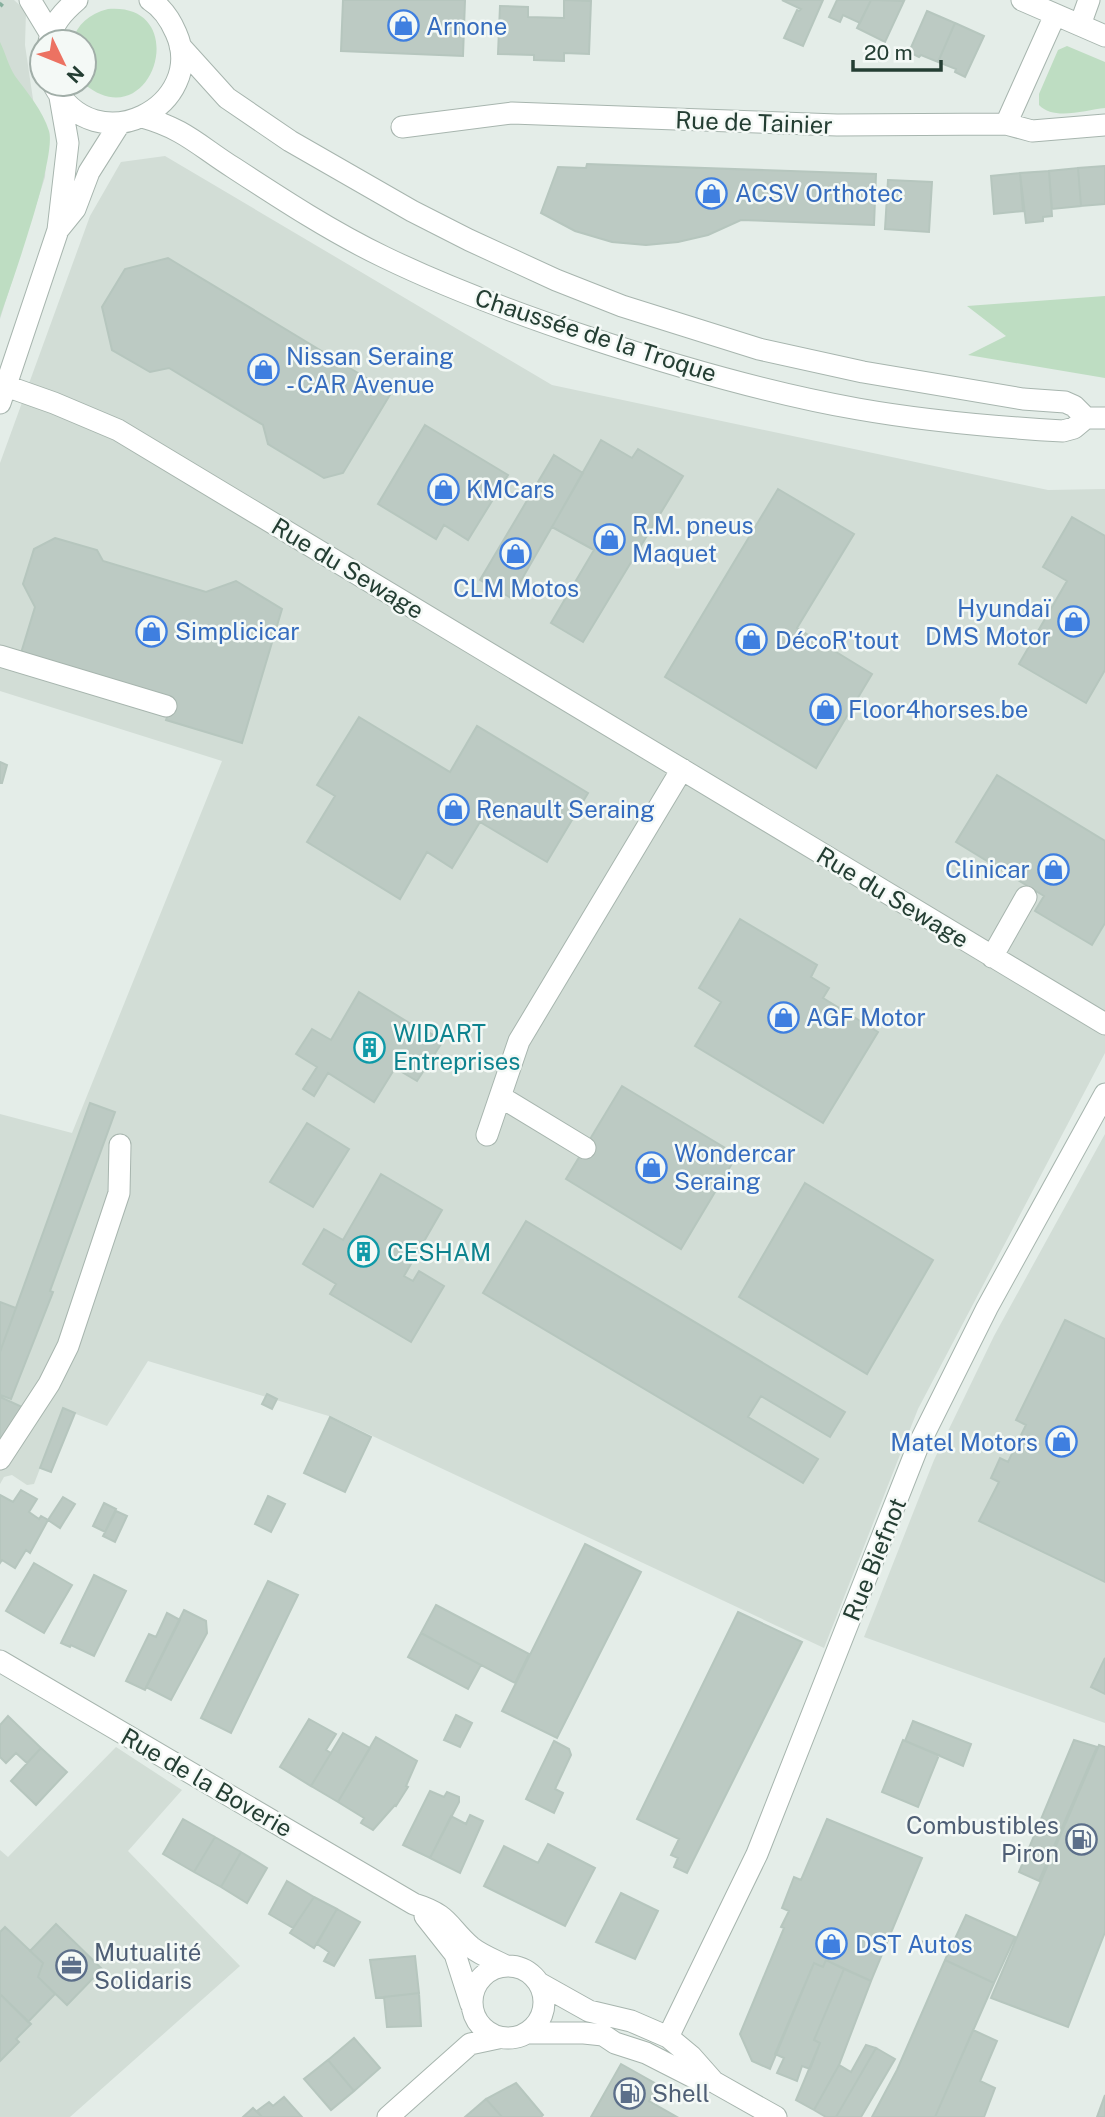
<svg xmlns="http://www.w3.org/2000/svg" width="1105" height="2117" viewBox="0 0 1105 2117" font-family="'Public Sans',sans-serif">
  <rect width="100%" height="100%" fill="#e4ede8"/>
  <path fill="#d2ddd6" d="M0,0H14L26,11L25,45L34,106L47,145L45,177L0,319Z
    M165,156L552,385L1048,490L1105,489V1053L918,1409L824,1648L332,1417L148,1361L107,1426L63,1409L34,1484L27,1485L12,1475L4,1477L0,1484V1114L72,1133L222,761L0,691V463L90,216L121,162Z
    M1105,1134V1723L864,1637L934,1460L994,1336Z
    M116,1747L182,1790L128,1851L240,1966L70,2117H0V1850L8,1857Z"/>
  <path fill="#beddc2" d="M108,9C194,2 153,140 84,84V42H72C77,24 89,14 108,9Z
    M0,42C5,52 9,67 15,76C27,92 43,111 49,131C57,157 11,285 0,317Z
    M1067,46L1105,62V108C1085,110 1054,121 1039,105V94L1058,50Z
    M1105,296V378L968,355L1006,336L967,306Z"/>
  <path fill="#bccac3" stroke="#b6c6be" stroke-width="2" d="M343,0H465L463,56L341,51Z
    M564,0L591,1L589,54L564,53V61L534,60V55L498,54L500,6L528,7V17L564,18Z
    M782,0H823L803,46L784,38L797,10L799,11L801,9Z
    M837,0H871L860,23L843,15L840,22L829,17Z
    M871,0L904,1L885,42L857,28Z
    M927,11L955,23L938,62L921,55L919,57L909,52Z
    M955,23L984,36L965,77L955,72L956,69L938,62Z
    M587,164L876,174L874,225L741,220L708,235L678,242L646,245L612,242L575,231L541,213L558,167L586,168Z
    M1105,166V204L1081,206L1078,168Z
    M1078,168L1081,206L1052,209L1049,171Z
    M1049,171L1052,216L1043,217V221L1026,223L1020,173Z
    M1020,173L1023,211L994,214L991,176Z
    M888,180L932,182L929,232L885,229Z
    M168,258L391,393L343,473L324,478L268,444L263,425L169,368L150,372L112,350L102,307L125,269Z
    M425,425L508,475L468,540L444,525L436,539L378,504Z
    M601,440L632,458L638,449L683,476L583,642L551,623L594,550L552,527Z
    M554,455L583,473L511,598L480,580Z
    M778,489L854,534L797,628L872,674L816,768L665,677Z
    M1072,517L1105,536V670L1086,703L1019,664L1067,581L1043,567Z
    M55,538L97,550L103,561L206,592L236,581L282,609L242,743L166,720L173,699L21,653L35,607L23,584L34,549Z
    M359,717L450,772L477,726L588,793L547,862L480,822L452,868L427,852L400,899L307,842L335,796L317,785Z
    M0,762L7,765L2,783H0Z
    M997,775L1105,841V923L1092,945L1035,911L1044,896L956,842Z
    M740,919L817,965L811,977L829,988L823,998L878,1032L823,1123L695,1046L721,1002L699,988Z
    M359,992L419,1029L420,1027L443,1041L417,1081L395,1068L374,1102L328,1073L314,1096L303,1089L317,1067L296,1054L312,1029L331,1040Z
    M622,1086L737,1155L681,1249L566,1179Z
    M90,1103L115,1112L50,1291L53,1292L11,1399L0,1395V1352Z
    M307,1123L349,1149L313,1207L270,1182Z
    M381,1174L442,1210L404,1276L413,1281L419,1271L444,1286L411,1342L330,1294L336,1284L303,1264L324,1229L343,1240Z
    M805,1183L933,1260L867,1374L739,1297Z
    M526,1221L845,1412L830,1437L761,1396L748,1417L818,1459L803,1483L483,1293Z
    M0,1302L16,1308L0,1352Z
    M1065,1320L1105,1339V1582L979,1521L999,1482L991,1478L1000,1458L1008,1462L1026,1425L1016,1420Z
    M267,1394L277,1399L272,1409L262,1404Z
    M0,1397L22,1407L0,1443Z
    M63,1408L75,1413L51,1472L40,1468Z
    M330,1417L371,1437L345,1492L304,1473Z
    M21,1490L37,1499L29,1512L39,1519L41,1516L48,1520L30,1553L26,1550L15,1568L2,1560L0,1563V1495L13,1502Z
    M268,1496L285,1504L271,1532L255,1524Z
    M63,1497L75,1504L60,1528L48,1520Z
    M104,1503L116,1509L105,1532L93,1526Z
    M116,1511L127,1516L115,1542L103,1536Z
    M585,1544L641,1572L557,1738L502,1711Z
    M34,1563L72,1585L44,1633L6,1611Z
    M94,1575L126,1591L94,1656L71,1645L70,1647L61,1643Z
    M268,1581L298,1595L231,1733L201,1718Z
    M436,1605L529,1654L515,1683L421,1633Z
    M184,1610L206,1621L207,1633L171,1700L146,1687Z
    M738,1612L802,1642L687,1873L674,1867L678,1858L671,1855L679,1839L637,1819Z
    M167,1613L180,1620L145,1690L126,1681L149,1634L156,1637Z
    M421,1633L481,1665L468,1689L408,1657Z
    M1105,1658V1694L1091,1687Z
    M456,1715L472,1723L460,1747L444,1740Z
    M8,1716L41,1748L27,1763L16,1753L6,1763L0,1757V1725Z
    M309,1719L336,1734L326,1750L331,1753L311,1786L280,1767Z
    M913,1721L971,1744L963,1766L905,1741Z
    M343,1733L370,1748L338,1802L311,1786Z
    M376,1737L417,1761L406,1786L408,1787L396,1806L395,1805L373,1830L361,1823L364,1818L338,1802Z
    M903,1740L939,1755L918,1807L882,1792Z
    M1074,1740L1097,1747L1039,1881L1019,1872Z
    M554,1741L569,1749L571,1755L555,1789L563,1793L554,1813L526,1799Z
    M1099,1745L1105,1747V1932L1068,2027L991,1998Z
    M41,1748L67,1772L36,1805L11,1781Z
    M430,1791L444,1797L447,1792L459,1797V1802L430,1858L403,1845Z
    M470,1815L483,1821L460,1873L430,1858L451,1816L466,1824Z
    M183,1819L215,1837L194,1872L163,1854Z
    M827,1819L922,1858L871,1981L826,1960L823,1967L814,1963L770,2069L752,2061L740,2034L784,1928L781,1927L789,1911L782,1908L794,1877L801,1880Z
    M215,1837L241,1852L221,1887L194,1872Z
    M548,1844L595,1868L565,1926L484,1886L504,1846L538,1863Z
    M241,1852L267,1868L247,1903L221,1887Z
    M287,1881L314,1897L293,1928L269,1914Z
    M621,1893L658,1911L635,1959L596,1942Z
    M314,1897L337,1909L314,1948L290,1933Z
    M337,1909L360,1922L334,1966L324,1961L329,1952L317,1944Z
    M966,1915L1015,1937L994,1983L945,1960Z
    M56,1924L102,1969L67,2005L38,1977L43,1963L30,1951Z
    M5,1927L43,1963L38,1977L55,1994L28,2022L0,1994V1932Z
    M915,1939L930,1944L928,1949L925,1951L913,1945Z
    M415,1956L419,1993L376,1998L370,1960Z
    M826,1960L844,1969L814,2040L820,2043L810,2069L802,2066L797,2081L777,2073L784,2058L775,2054L814,1963L823,1967Z
    M945,1960L994,1983L935,2117H872L897,2070Z
    M844,1969L871,1981L839,2065L814,2110L796,2100L820,2043L814,2040Z
    M419,1993L421,2026L387,2027L384,1997Z
    M0,1994L31,2024L16,2039L19,2042L0,2061Z
    M973,2030L997,2041L980,2081L995,2088L984,2117H935Z
    M354,2038L380,2068L354,2091L328,2060Z
    M866,2045L876,2048L836,2117H826L814,2110L839,2065L851,2072Z
    M876,2048L895,2059L861,2117H836Z
    M328,2060L354,2091L331,2110L304,2079Z
    M621,2064L658,2085L649,2101L677,2117H591Z
    M516,2083L543,2115L541,2117H502L486,2099Z
    M1105,2095V2117H1097Z
    M284,2097L302,2117H262L257,2111L269,2102L273,2106Z
    M486,2099L502,2117H465Z
    M253,2108L262,2117H243Z"/>
  <g fill="none" stroke-linecap="round" stroke-linejoin="round">
    <defs>
      <path id="minor" d="M30,0L50,33
        M1022,0L1105,36
        M1080,25L1089,0
        M49,42C52,24 63,12 77,0
        M180,46L227,98L290,141L412,211L469,240L556,280L622,306L759,349L863,372L1023,399L1065,402L1074,406L1086,418
        M53,84C96,166 208,104 176,33C170,19 163,8 150,0
        M142,117C185,129 199,146 234,168C283,200 332,232 384,257C450,289 518,314 587,337C675,366 766,393 858,409C926,421 994,427 1063,431L1074,428L1086,418H1105
        M1006,124L1055,15
        M402,127L512,113L837,125L1006,124L1032,131L1105,125
        M58,230L75,209L89,172L120,123
        M6,386L54,403L118,430L1105,1024
        M0,403L58,230L68,143L60,97
        M0,656L166,706
        M992,957L1026,897
        M501,1097L585,1148
        M487,1135L519,1041L682,769
        M0,1459L49,1384L68,1346L119,1193L120,1145
        M0,1661L414,1904C450,1915 447,1926 471,1947C481,1955 494,1960 506,1966
        M425,1916L455,1954L471,2004
        M472 2002a36 36 0 1 1 72 0a36 36 0 1 1-72 0Z
        M539,1983L589,2011L631,2021L668,2037L691,2056L714,2082
        M527,2033H584L603,2035L615,2043L646,2053L697,2079L714,2082L776,2117
        M668,2037L757,1854L918,1446L987,1308L1105,1094
        M388,2117L470,2044L498,2038"/>
    </defs>
    <use href="#minor" stroke="#a7b5ae" stroke-width="23"/>
    <path stroke="#86af9d" stroke-width="4.5" stroke-dasharray="3.5 5" stroke-linecap="butt" d="M0,6L5,0"/>
    <use href="#minor" stroke="#fff" stroke-width="21"/>
  </g>
  <defs>
    <symbol id="shop-ring" viewBox="-11 -11 22 22"><circle r="9.5" fill="#f4f9f6" stroke="#3f7fe0" stroke-width="1.5"/><path d="M-5-2.5h2.3a2.7 3.5 0 0 1 5.4 0H5L5.5 6h-11ZM-1.5-2.5h3a1.5 2.3 0 0 0-3 0Z" fill="#3f7fe0"/></symbol>
    <symbol id="building-ring" viewBox="-11 -11 22 22"><circle r="9.5" fill="#f4f9f6" stroke="#0f9aa8" stroke-width="1.5"/><path d="M-4-6H4V6H1V3H-1V6H-4ZM-2.5-4.3h1.7v1.8h-1.7ZM.8-4.3h1.7v1.8H.8ZM-2.5-1h1.7V.8h-1.7ZM.8-1h1.7V.8H.8Z" fill="#0f9aa8"/></symbol>
    <symbol id="fuel-ring" viewBox="-11 -11 22 22"><circle r="9.5" fill="#f4f9f6" stroke="#5c6f8a" stroke-width="1.5"/><path d="M-5.5-6h7V0h2V4h1.3V-2.5L3-4.5l.8-.8L6-3V5H2.5V1h-1V6h-7ZM-4.2-4.7v3.2H.2V-4.7Z" fill="#5c6f8a"/></symbol>
    <symbol id="office-ring" viewBox="-11 -11 22 22"><circle r="9.5" fill="#f4f9f6" stroke="#5c6f8a" stroke-width="1.5"/><path d="M-6-3h4V-5.5h4V-3h4V5H-6ZM-1-4.5V-3h2v-1.5ZM-6 0V1H6V0Z" fill="#5c6f8a"/></symbol>
  </defs>
  <g fill-rule="evenodd">
    <use href="#shop-ring" x="386" y="8" width="35" height="35"/>
    <use href="#shop-ring" x="694" y="176" width="35" height="35"/>
    <use href="#shop-ring" x="246" y="352" width="35" height="35"/>
    <use href="#shop-ring" x="426" y="472" width="35" height="35"/>
    <use href="#shop-ring" x="592" y="522" width="35" height="35"/>
    <use href="#shop-ring" x="498" y="536" width="35" height="35"/>
    <use href="#shop-ring" x="1056" y="604" width="35" height="35"/>
    <use href="#shop-ring" x="134" y="614" width="35" height="35"/>
    <use href="#shop-ring" x="734" y="622" width="35" height="35"/>
    <use href="#shop-ring" x="808" y="692" width="35" height="35"/>
    <use href="#shop-ring" x="436" y="792" width="35" height="35"/>
    <use href="#shop-ring" x="1036" y="852" width="35" height="35"/>
    <use href="#shop-ring" x="766" y="1000" width="35" height="35"/>
    <use href="#building-ring" x="352" y="1030" width="35" height="35"/>
    <use href="#shop-ring" x="634" y="1150" width="35" height="35"/>
    <use href="#building-ring" x="346" y="1234" width="35" height="35"/>
    <use href="#shop-ring" x="1044" y="1424" width="35" height="35"/>
    <use href="#fuel-ring" x="1064" y="1822" width="35" height="35"/>
    <use href="#shop-ring" x="814" y="1926" width="35" height="35"/>
    <use href="#office-ring" x="54" y="1948" width="35" height="35"/>
    <use href="#fuel-ring" x="612" y="2076" width="35" height="35"/>
  </g>
  <g text-anchor="middle" dominant-baseline="central" stroke-width="5" stroke-linejoin="round" paint-order="stroke">
    <g font-size="24" fill="#366cbe" stroke="#f4f9f6" text-anchor="start">
      <text x="426" y="26">Arnone</text>
      <text x="735" y="193">ACSV Orthotec</text>
      <text x="286" y="356">Nissan Seraing<tspan x="286" dy="28">- CAR Avenue</tspan></text>
      <text x="466" y="489">KMCars</text>
      <text x="632" y="525">R.M. pneus<tspan x="632" dy="28">Maquet</tspan></text>
      <text x="516" y="588" text-anchor="middle">CLM Motos</text>
      <text x="1051" y="608" text-anchor="end">Hyundaï<tspan x="1051" dy="28">DMS Motor</tspan></text>
      <text x="175" y="631">Simplicicar</text>
      <text x="775" y="640">DécoR'tout</text>
      <text x="848" y="709">Floor4horses.be</text>
      <text x="476" y="809">Renault Seraing</text>
      <text x="1030" y="869" text-anchor="end">Clinicar</text>
      <text x="806" y="1017">AGF Motor</text>
      <text x="674" y="1153">Wondercar<tspan x="674" dy="28">Seraing</tspan></text>
      <text x="1038" y="1442" text-anchor="end">Matel Motors</text>
      <text x="855" y="1944">DST Autos</text>
    </g>
    <g font-size="24" fill="#243e33" stroke="#f4f9f6">
      <text transform="translate(754 122) rotate(2)">Rue de Tainier</text>
      <text transform="translate(596 335) rotate(18)">Chaussée de la Troque</text>
      <text transform="translate(348 568) rotate(31)">Rue du Sewage</text>
      <text transform="translate(893 897) rotate(31)">Rue du Sewage</text>
      <text transform="translate(874 1559) rotate(-68)">Rue Biefnot</text>
      <text transform="translate(207 1782) rotate(30)">Rue de la Boverie</text>
    </g>
    <g font-size="24" fill="#0d838f" stroke="#f4f9f6" text-anchor="start">
      <text x="393" y="1033">WIDART<tspan x="393" dy="28">Entreprises</tspan></text>
      <text x="387" y="1252">CESHAM</text>
    </g>
    <g font-size="24" fill="#4e5e75" stroke="#f4f9f6" text-anchor="start">
      <text x="1059" y="1825" text-anchor="end">Combustibles<tspan x="1059" dy="28">Piron</tspan></text>
      <text x="94" y="1952">Mutualité<tspan x="94" dy="28">Solidaris</tspan></text>
      <text x="652" y="2093">Shell</text>
    </g>
  </g>
  <g transform="translate(63 63) rotate(133)"><circle r="33" fill="#f4f9f6" stroke="#a1aea8" stroke-width="2"/>
  <path d="M0-5L12 26L0 18L-12 26Z" fill="#ec7262"/>
  <text y="-10" font-size="19" font-weight="bold" text-anchor="middle" fill="#243e33">N</text>
  </g>
  <path d="M853 60v10h88v-10" fill="none" stroke="#243e33" stroke-width="3.5"/>
  <text x="864" y="60" font-size="21" fill="#243e33" stroke="#f4f9f6" stroke-width="5" paint-order="stroke">20 m</text>
</svg>
